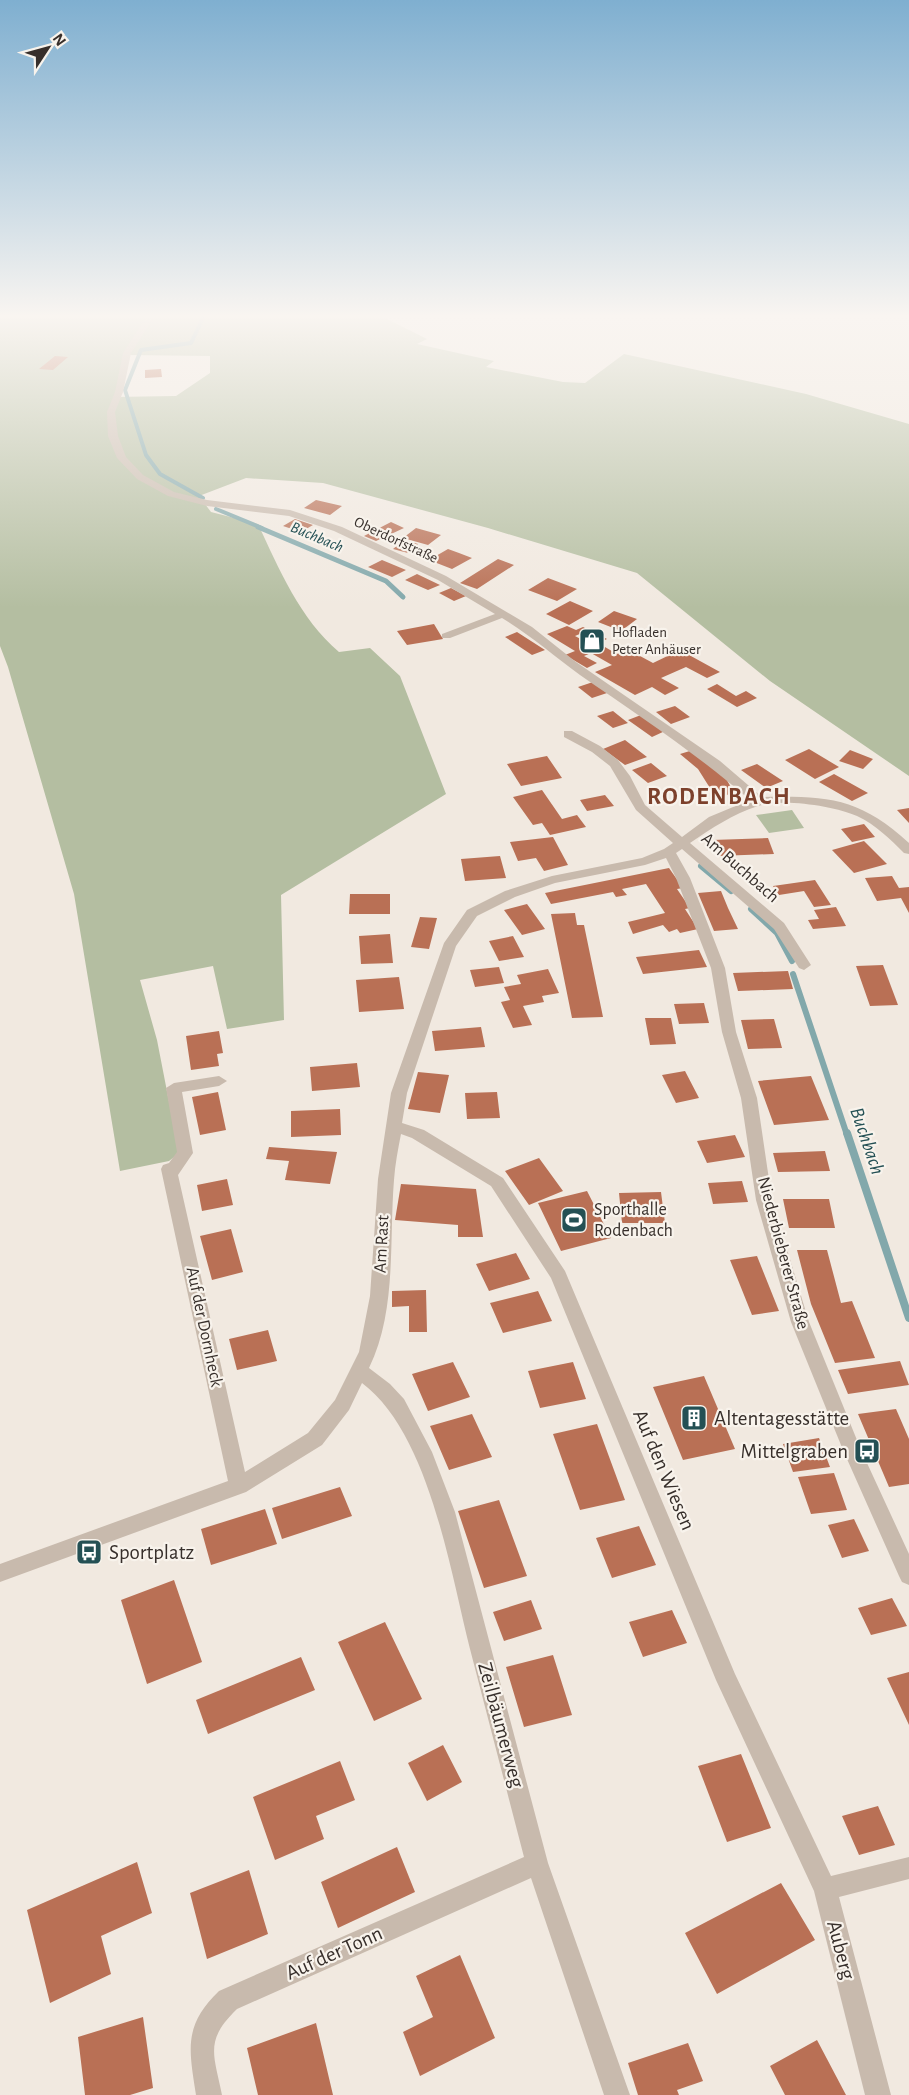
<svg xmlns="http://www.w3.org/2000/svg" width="909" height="2095" viewBox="0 0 909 2095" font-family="'Alegreya Sans',sans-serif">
  <rect width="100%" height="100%" fill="#f1e9e0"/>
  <path fill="#b4bea1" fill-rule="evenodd" d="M0,314H377L427,339L417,344L494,361L486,367L563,382L585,383L624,354L806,394L909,424V776L770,681L637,573L488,528L323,483L246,478L199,496L211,512L258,524C279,569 300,619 339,652L370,648L400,676L446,794L281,895L284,1020L227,1029L213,966L140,980L157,1040L179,1153L169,1161L120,1171L74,894L8,667L0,646ZM128,355L210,356V373L176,396L114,397Z
    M792,810L804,828L769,833L756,815Z"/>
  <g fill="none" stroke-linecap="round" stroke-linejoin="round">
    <path stroke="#82a8ab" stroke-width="4" d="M203,498L160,474L146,455L125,390L141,350L191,343L205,314
      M216,509L262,528"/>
    <path stroke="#82a8ab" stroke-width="5" d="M258,527L386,581L403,597"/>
    <path stroke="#82a8ab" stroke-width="6" d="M701,866L731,891
      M751,909L777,933L792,961
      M793,974L847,1135"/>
    <path stroke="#82a8ab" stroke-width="8" d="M847,1133L909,1318"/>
  </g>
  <path fill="#b97055" d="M55,356L68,357L53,370L39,369Z
    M161,369L162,377L145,378V370Z
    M316,500L342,506L330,515L304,508Z
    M295,519L313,525L301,532L283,526Z
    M391,522L404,528L376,541L364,536Z
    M416,528L441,535L428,545L403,538Z
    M404,540L418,544L408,553L393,549Z
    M448,549L459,553L472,558L452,569L429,560Z
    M498,559L514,565L477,589L460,583Z
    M382,560L406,570L392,577L368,567Z
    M417,574L440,585L428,590L405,580Z
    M548,578L577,589L557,601L528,590Z
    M451,588L466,596L454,601L439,593Z
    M570,601L593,611L569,625L546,614Z
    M614,611L637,619L621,631L598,622Z
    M434,624L443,639L407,645L397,631Z
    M567,626L576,630L583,627L589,630L575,636L588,643L603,637L607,639L598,643L617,654L627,649L653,663L680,650L720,672L707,678L686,667L661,678L679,688L665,695L652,687L635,695L595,672L612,665L591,653L584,656L597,663L587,668L565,655L575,651L547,634Z
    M517,632L545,650L532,655L505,637Z
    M593,682L607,693L592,698L578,687Z
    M717,684L736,696L746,691L757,698L737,707L707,689Z
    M675,706L690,717L671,724L656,712Z
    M613,711L628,723L613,728L597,716Z
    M641,715L665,731L652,737L628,720Z
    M625,740L647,757L625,765L603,749Z
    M809,749L839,767L815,779L785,760Z
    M693,750L725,777L735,794L715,796L698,769L680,754Z
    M850,750L873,759L863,769L839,761Z
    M547,756L562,778L521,786L507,764Z
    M651,763L667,776L648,783L632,770Z
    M757,764L783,781L766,788L741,770Z
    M834,774L868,793L852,801L819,782Z
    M542,790L562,819L577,815L586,827L550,835L542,823L533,825L513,797Z
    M605,795L614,806L587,811L580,800Z
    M909,808V823L897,810Z
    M864,824L875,837L852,842L841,829Z
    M553,837L568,865L544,871L536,858L518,861L510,842Z
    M768,838L774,854L718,856L712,840Z
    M864,841L887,864L854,873L832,850Z
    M500,856L506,878L465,881L461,859Z
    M669,868L683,888L677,889L690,908L685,909L698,929L680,933L677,929L669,932L663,925L633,934L628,922L665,913L646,884L622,889L627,895L616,897L613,892L551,904L545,893Z
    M892,876L899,888L909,887V913L901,898L877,901L865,878Z
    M815,880L831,905L814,907L804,891L779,895L773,886Z
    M721,891L728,908L738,929L714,931L698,893Z
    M350,894H390V914H349Z
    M527,904L545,929L522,935L504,910Z
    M836,907L846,926L813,929L808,920L819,919L814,910Z
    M575,913L577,925H584L603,1017L572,1018L551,914Z
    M420,917L437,918L429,949L411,947Z
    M390,934L393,963L361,964L359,936Z
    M513,936L524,957L499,961L489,941Z
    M699,950L707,967L643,974L636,957Z
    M883,965L898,1005L870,1006L856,966Z
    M499,967L504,983L475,987L470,970Z
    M548,969L559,993L542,996L544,1002L523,1006L532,1025L513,1028L501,1002L510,1000L504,987L521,984L517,975Z
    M788,971L793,989L738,991L733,973Z
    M399,977L404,1009L359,1012L356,980Z
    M704,1003L709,1023L679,1024L674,1004Z
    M645,1018H671L676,1044L650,1045Z
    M774,1019L782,1048L748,1049L741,1020Z
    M481,1027L485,1047L435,1051L432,1031Z
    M219,1031L223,1053L217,1054L219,1066L191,1070L186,1036Z
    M357,1063L360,1087L312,1091L310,1067Z
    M685,1071L699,1098L676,1103L662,1075Z
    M418,1072L449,1075L440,1113L408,1109Z
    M811,1076L829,1120L774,1125L758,1081Z
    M218,1092L226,1130L200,1135L192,1097Z
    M497,1092L500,1118L467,1119L465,1093Z
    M340,1109L341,1135L291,1137V1111Z
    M735,1135L745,1157L707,1163L697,1141Z
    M269,1147L337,1152L330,1184L285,1180L289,1161L266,1159Z
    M825,1151L830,1171L778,1172L773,1153Z
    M539,1158L563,1191L529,1205L505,1171Z
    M227,1179L233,1205L202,1211L197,1185Z
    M742,1181L748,1202L713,1204L708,1183Z
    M401,1184L476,1189L483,1237H458V1225L395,1220Z
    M587,1191L611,1238L561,1251L538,1203Z
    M661,1192L665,1223H622L619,1193Z
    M783,1199H829L835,1228H789Z
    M231,1229L243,1272L212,1280L200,1236Z
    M797,1250H827L841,1303L852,1301L875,1358L835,1363L811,1304Z
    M516,1253L530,1279L489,1291L476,1264Z
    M757,1256L779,1311L752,1315L730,1260Z
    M426,1290L427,1332H409V1306L392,1307V1291Z
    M538,1291L552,1321L503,1333L490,1303Z
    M268,1330L277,1361L237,1370L229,1339Z
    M900,1361L909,1385L848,1394L838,1370Z
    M453,1362L470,1397L428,1411L412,1374Z
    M573,1362L586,1399L540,1408L528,1371Z
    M704,1376L735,1449L683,1460L653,1387Z
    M896,1409L909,1439V1484L889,1487L858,1414Z
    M472,1414L492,1457L449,1470L430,1426Z
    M597,1424L625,1500L580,1510L553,1434Z
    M819,1438L830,1467L793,1472L783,1444Z
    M834,1473L847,1510L811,1514L798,1477Z
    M340,1487L352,1516L282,1539L272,1508Z
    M499,1500L527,1576L484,1588L458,1511Z
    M265,1509L277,1544L211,1565L201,1529Z
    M854,1519L869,1551L842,1558L828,1525Z
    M639,1526L656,1565L612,1578L596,1538Z
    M174,1580L202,1662L147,1684L121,1600Z
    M892,1598L907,1626L871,1635L858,1608Z
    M531,1600L542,1629L504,1641L493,1612Z
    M672,1610L687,1643L643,1657L629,1622Z
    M385,1622L422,1699L374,1721L338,1642Z
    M553,1655L572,1715L524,1727L506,1667Z
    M301,1657L315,1690L208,1734L196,1700Z
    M909,1672V1725L887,1678Z
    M443,1745L462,1782L427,1801L408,1763Z
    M741,1754L771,1828L727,1842L698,1766Z
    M340,1761L355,1800L316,1816L324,1839L275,1860L253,1797Z
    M878,1806L895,1845L859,1855L842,1816Z
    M397,1847L415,1892L338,1928L321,1882Z
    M137,1862L152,1913L101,1936L111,1974L50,2003L27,1910Z
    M249,1870L268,1934L207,1959L190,1893Z
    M781,1883L815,1940L717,1994L685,1933Z
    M460,1955L495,2038L420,2076L403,2032L433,2017L416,1976Z
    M143,2017L153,2088L130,2095H85L78,2037Z
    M316,2023L333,2095H258L247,2048Z
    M817,2040L846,2095H785L770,2066Z
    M688,2043L703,2081L677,2090L679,2095H638L628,2063Z"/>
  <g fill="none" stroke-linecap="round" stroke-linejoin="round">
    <path fill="#c8baad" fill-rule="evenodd" d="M148,314H156L131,353L123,392L115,412L118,436L126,457L143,475L174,492L207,500L290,510L342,527L446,576L532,627L576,662L720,761L762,797C827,796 859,797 909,843V854L904,853C890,839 876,825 857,816C835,806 782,798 758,806C733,814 712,828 690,843L784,923L811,965L804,970L799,968L774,929L682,849L676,853L690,878L725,968L736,1032L757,1098L772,1200L809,1322L861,1450L909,1554V1585L902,1582L899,1576L843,1450L791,1322L756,1200L741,1098L722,1032L711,968L676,878L666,858L645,865L555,883L515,897L477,916L456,946L407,1093L402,1123L424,1130L503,1178L565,1271L735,1674L831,1876L909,1857V1879L839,1897L891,2095H865L814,1891L716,1680L551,1278L491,1186L412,1138L401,1134C398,1149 395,1165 394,1180C389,1241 397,1311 369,1368L390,1384L404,1399L432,1452L455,1512L548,1863L630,2095H604L531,1878L237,2009C204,2041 214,2054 222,2095H196C189,2049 183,2026 219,1991L524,1857C506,1788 488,1718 470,1649C450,1570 429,1433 362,1383L349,1410L322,1445L246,1492L0,1582V1564L228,1481L161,1169L163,1165L169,1163L177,1152L166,1088L174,1083L219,1076L227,1081L219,1086L182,1092L193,1153L178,1175L245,1472L308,1433L335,1400L359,1352L370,1296L378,1179L391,1093L444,943L467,910L505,891L552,876L642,858L664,849L673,843L636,810L610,766L592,752L564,737V731H572L600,746L618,760L630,776L645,805L682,837L709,817L750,800C697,754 638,715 580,675C554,656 530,635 502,618L450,638H442V634L495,614L438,580L334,531L289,516L207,506L168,496L137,479L117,458L108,436L107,412L115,392L123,353Z"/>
  </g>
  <linearGradient id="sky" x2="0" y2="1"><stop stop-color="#7fafd0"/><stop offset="0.52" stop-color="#f9f5f1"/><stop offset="1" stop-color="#f9f5f1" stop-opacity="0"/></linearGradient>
  <rect width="909" height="608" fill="url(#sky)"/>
  <defs>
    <symbol id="shop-square" viewBox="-11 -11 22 22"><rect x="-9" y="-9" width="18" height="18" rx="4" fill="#245054" stroke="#f8f3ec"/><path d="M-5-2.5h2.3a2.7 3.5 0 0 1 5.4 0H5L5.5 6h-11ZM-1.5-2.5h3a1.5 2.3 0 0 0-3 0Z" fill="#fff"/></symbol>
    <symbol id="stadium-square" viewBox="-11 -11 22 22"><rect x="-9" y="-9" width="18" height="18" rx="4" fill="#245054" stroke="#f8f3ec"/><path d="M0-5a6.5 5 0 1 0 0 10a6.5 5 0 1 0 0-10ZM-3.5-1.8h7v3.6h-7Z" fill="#fff"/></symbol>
    <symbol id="building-square" viewBox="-11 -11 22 22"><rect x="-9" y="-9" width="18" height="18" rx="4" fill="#245054" stroke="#f8f3ec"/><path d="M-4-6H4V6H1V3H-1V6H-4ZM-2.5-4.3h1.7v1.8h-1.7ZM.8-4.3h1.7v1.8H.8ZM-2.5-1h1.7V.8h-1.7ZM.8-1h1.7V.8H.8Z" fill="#fff"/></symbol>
    <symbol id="bus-square" viewBox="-11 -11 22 22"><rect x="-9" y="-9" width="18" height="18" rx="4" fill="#245054" stroke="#f8f3ec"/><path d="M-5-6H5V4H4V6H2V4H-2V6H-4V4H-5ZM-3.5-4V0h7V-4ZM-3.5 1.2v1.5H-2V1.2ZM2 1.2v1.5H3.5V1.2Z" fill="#fff"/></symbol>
  </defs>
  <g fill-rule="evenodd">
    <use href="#shop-square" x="577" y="626" width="30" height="30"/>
    <use href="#stadium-square" x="559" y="1205" width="30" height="30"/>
    <use href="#building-square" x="679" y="1403" width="30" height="30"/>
    <use href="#bus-square" x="852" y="1436" width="30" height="30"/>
    <use href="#bus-square" x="74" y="1537" width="30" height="30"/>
  </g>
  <g text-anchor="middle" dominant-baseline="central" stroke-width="4.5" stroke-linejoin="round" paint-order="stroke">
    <g font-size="15" fill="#372f2b" stroke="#f8f3ec">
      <text transform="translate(396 540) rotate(25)">Oberdorfstraße</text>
    </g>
    <g font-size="15" fill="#372f2b" stroke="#f8f3ec" text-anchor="start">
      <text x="612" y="632">Hofladen<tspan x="612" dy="17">Peter Anhäuser</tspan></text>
    </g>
    <g font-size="16" font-style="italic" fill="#245054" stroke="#f8f3ec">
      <text transform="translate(317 537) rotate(23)">Buchbach</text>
    </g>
    <g font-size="18" fill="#372f2b" stroke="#f8f3ec">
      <text transform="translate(740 868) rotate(41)">Am Buchbach</text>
      <text transform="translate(382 1244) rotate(-87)">Am Rast</text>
      <text transform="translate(783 1253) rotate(75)">Niederbieberer Straße</text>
      <text transform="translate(204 1327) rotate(78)">Auf der Dornheck</text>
    </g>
    <g font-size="18" fill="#372f2b" stroke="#f8f3ec" text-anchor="start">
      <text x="594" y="1210">Sporthalle<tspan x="594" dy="21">Rodenbach</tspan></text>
    </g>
    <g font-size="20" font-style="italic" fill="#245054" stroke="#f8f3ec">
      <text transform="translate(867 1141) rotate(71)">Buchbach</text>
    </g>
    <g font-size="21" fill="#372f2b" stroke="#f8f3ec" text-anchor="start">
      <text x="714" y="1418">Altentagesstätte</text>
      <text x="848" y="1451" text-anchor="end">Mittelgraben</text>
      <text x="109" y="1552">Sportplatz</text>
    </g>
    <g font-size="21" fill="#372f2b" stroke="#f8f3ec">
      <text transform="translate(664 1470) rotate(67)">Auf den Wiesen</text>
      <text transform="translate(501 1725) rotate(75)">Zeilbäumerweg</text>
      <text transform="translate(841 1950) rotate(75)">Auberg</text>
      <text transform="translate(334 1953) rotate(-24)">Auf der Tonn</text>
    </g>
    <g font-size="24" font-weight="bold" letter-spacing="1.5" fill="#7d412c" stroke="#f8f3ec">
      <text x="719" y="797">RODENBACH</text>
    </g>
  </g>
  <g transform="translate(48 48) rotate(54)" stroke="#f8f3ec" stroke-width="4.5" paint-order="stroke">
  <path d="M0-4.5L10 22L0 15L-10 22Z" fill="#372f2b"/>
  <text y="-9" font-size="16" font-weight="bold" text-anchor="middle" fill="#372f2b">N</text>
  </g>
</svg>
